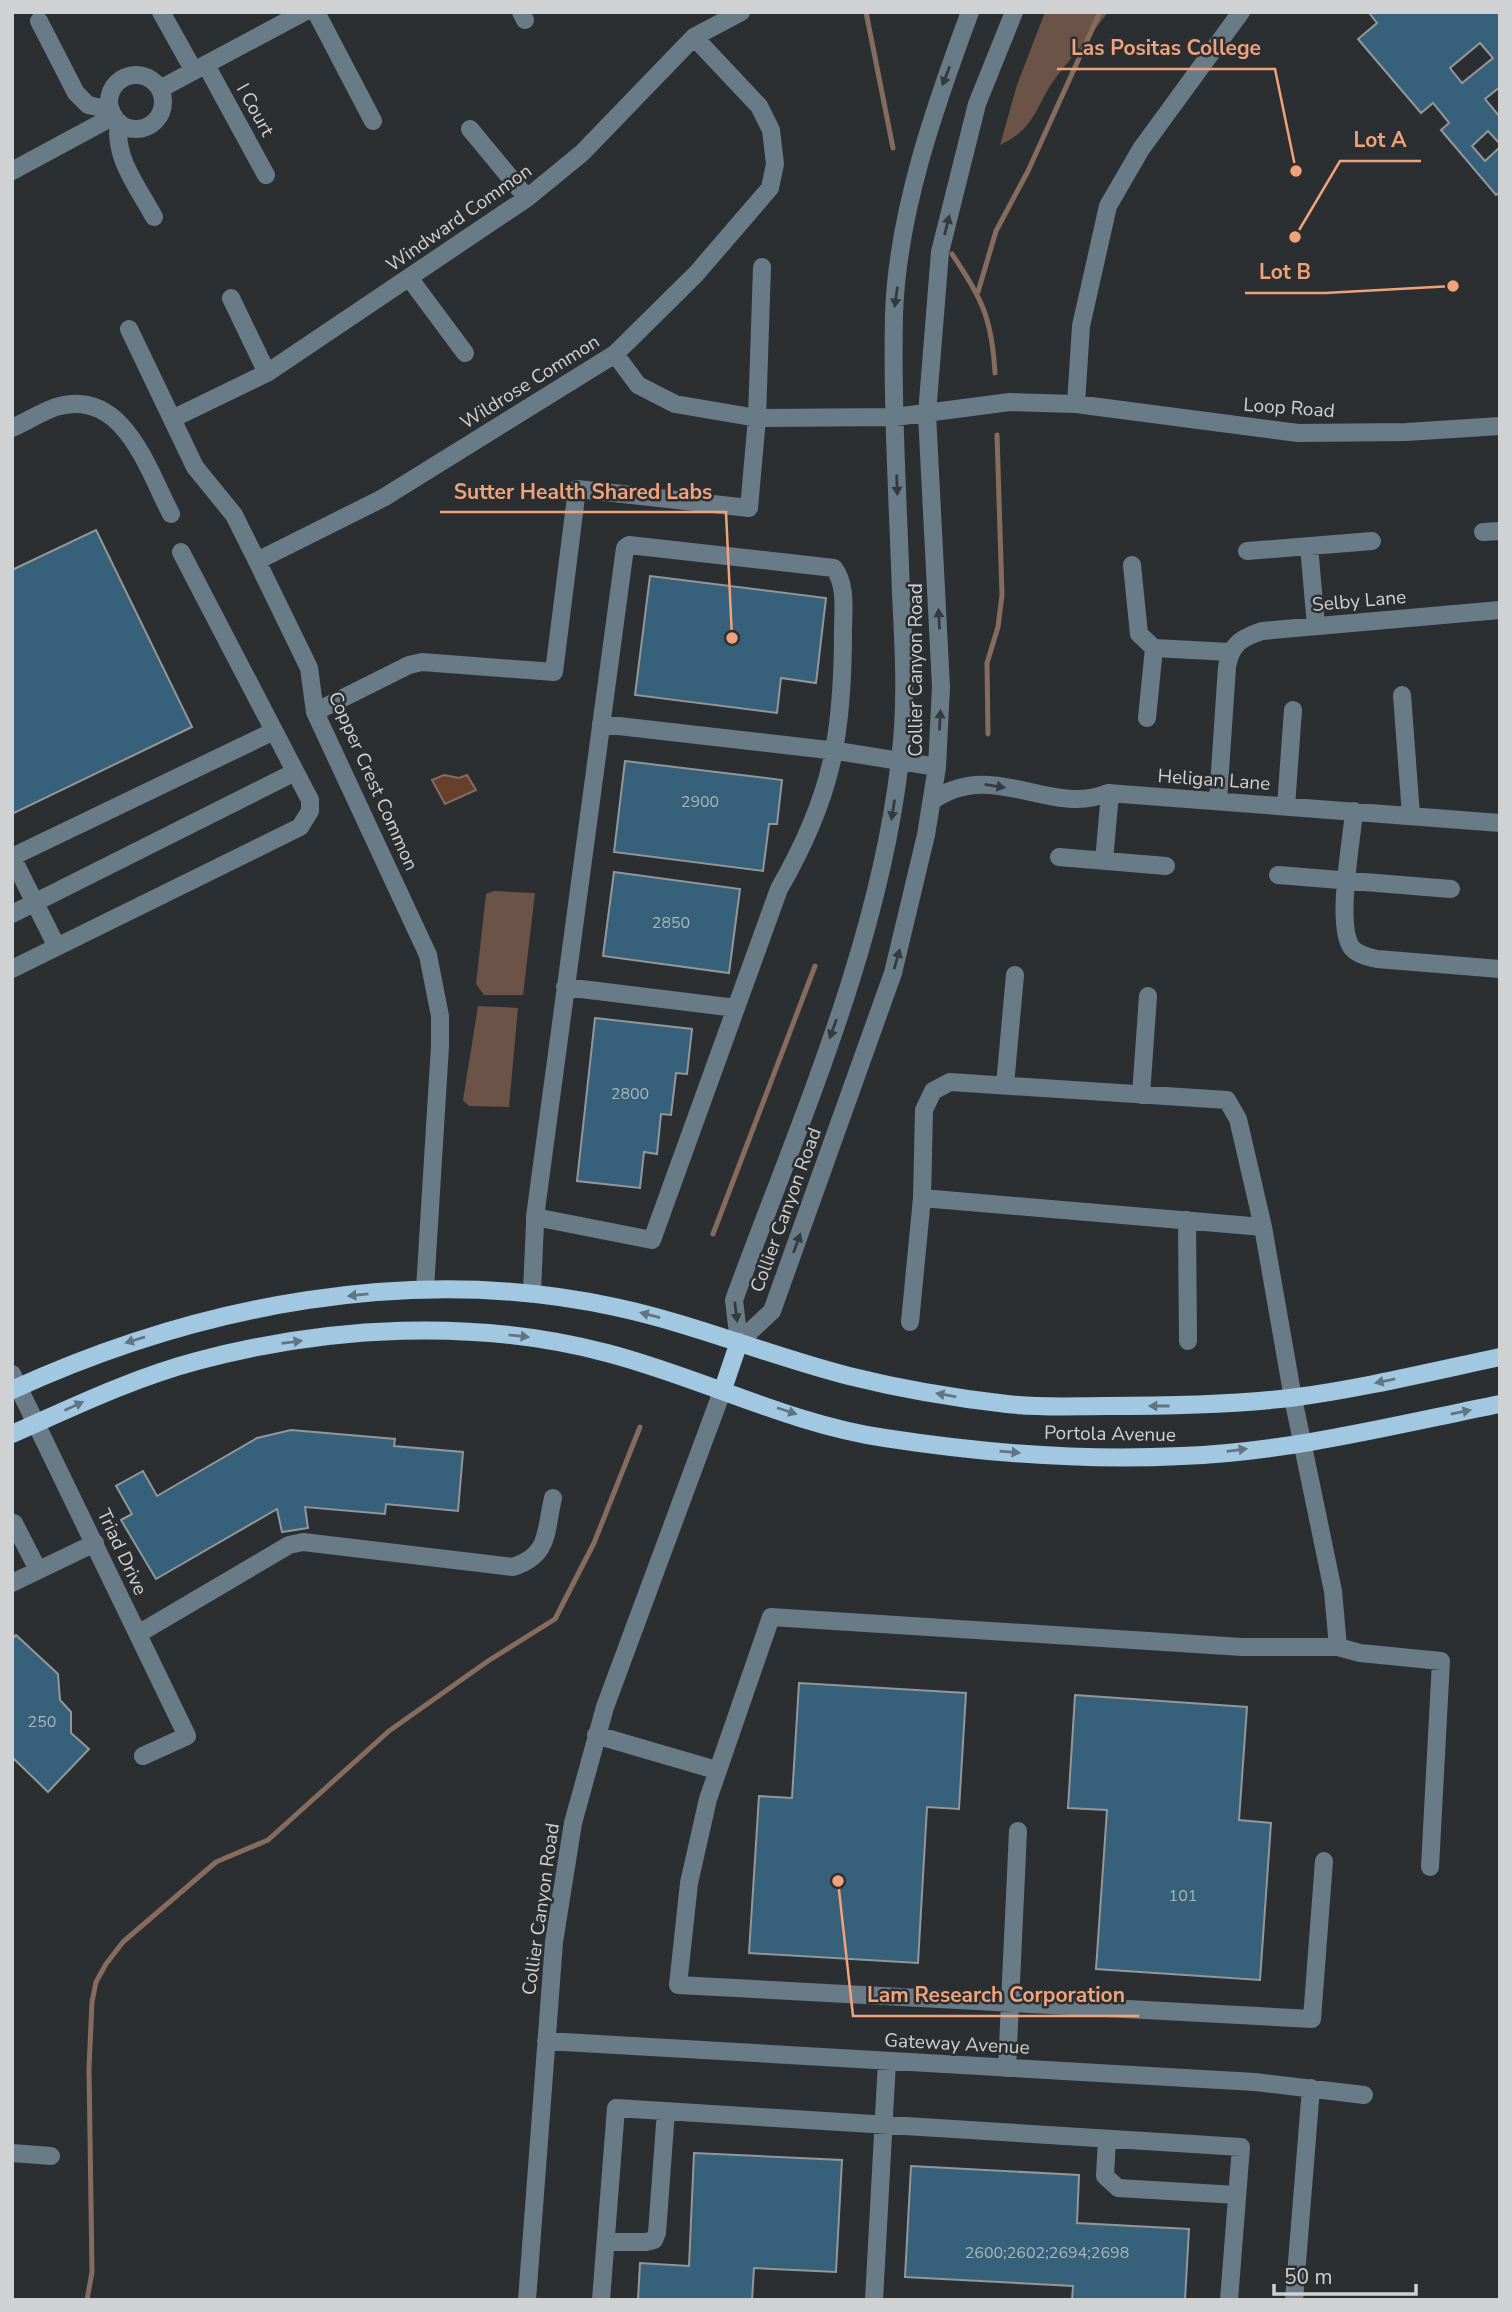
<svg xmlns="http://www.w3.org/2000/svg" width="1512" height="2312" viewBox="0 0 1512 2312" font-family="'Nunito Sans',sans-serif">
  <rect width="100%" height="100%" fill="#2c2f32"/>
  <path fill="#6c5347" d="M1045,12H1108C1092,34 1074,54 1057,76C1035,105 1037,128 1000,145L1017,85Z
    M494,891L535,893L523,995H484L476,984L486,894Z
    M478,1006L518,1008L509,1107L469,1106L463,1100Z"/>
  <path fill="#66402c" stroke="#866c5e" stroke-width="2" d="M444,775L459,778L467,775L476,790L445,804L432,780Z"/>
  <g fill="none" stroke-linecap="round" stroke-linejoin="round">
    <path stroke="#866c5e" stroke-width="5" d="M866,12L893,148
      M952,254C982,298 992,319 995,373
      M978,292L996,231L1028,171L1100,12
      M988,734L987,663L998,627L1002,595L997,435
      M713,1234L815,966
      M87,2300L92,2272L89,2068L92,2002L96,1982L106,1964L123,1942L216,1862L268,1840L389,1731L488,1661L555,1619L594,1543L640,1427"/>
  </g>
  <path fill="#37617a" stroke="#939799" stroke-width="2" fill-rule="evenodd" d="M1372,12H1500V87L1485,99L1500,117V144L1488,131L1472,146L1485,161L1500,147V192L1496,195L1441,130L1449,123L1433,103L1421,113L1358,39L1377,23L1370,14ZM1480,43L1493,58L1462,83L1450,68Z
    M96,530L192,727L12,814V570Z
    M650,576L826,598L816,683L781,678L777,713L635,695Z
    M625,761L782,780L777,824H769L763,871L614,852Z
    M614,872L740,889L729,973L603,956Z
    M595,1018L692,1029L687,1074L676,1073L671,1115L661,1114L657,1154L644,1152L640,1188L577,1181Z
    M291,1430L395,1439L394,1446L463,1452L458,1511L386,1504L385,1514L305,1507L308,1528L282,1532L277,1509L156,1579L121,1520L132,1514L116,1486L143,1471L157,1496L257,1438Z
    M16,1635L58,1674L60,1700L71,1712V1733L89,1749L48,1792L12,1757V1639Z
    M799,1683L966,1693L959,1809L927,1807L918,1963L749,1953L759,1796L792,1798Z
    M1075,1695L1247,1707L1239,1820L1271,1823L1260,1980L1096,1969L1107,1810L1068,1808Z
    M694,2153L842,2160L836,2272L754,2268L752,2300H638L640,2263L689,2266Z
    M911,2166L1079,2175L1077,2223L1189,2229L1185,2300H1072L1073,2286L905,2277Z"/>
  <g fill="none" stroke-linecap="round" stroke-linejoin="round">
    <path stroke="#6a7b88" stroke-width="18" d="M161,12L194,71
      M316,12L373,121
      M521,12L525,20
      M39,21L76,93L88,105L111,110
      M206,65L266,175
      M109 102a27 27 0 1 1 54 0a27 27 0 1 1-54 0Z
      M160,89L304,12
      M119,122C113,157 138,187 154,217
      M470,129L527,198
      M12,171L114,116
      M410,279L465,353
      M231,298L267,373
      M129,329L195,467L234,515L257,561L309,668L315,712L428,955L440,1016V1046L425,1289
      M615,354L638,385L675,404L757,418L895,417L1010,402L1076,404L1298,433L1406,432L1500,426
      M1076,404L1081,326L1108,206L1141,149L1241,12
      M172,419L267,373L527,198L582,153L694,37L741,12
      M12,428C26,422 41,412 56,407C123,387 147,468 171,514
      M1483,532L1500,531
      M1309,546L1316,626
      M1247,551L1372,541
      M257,561L383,498L615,354L696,274L770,188L775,164L771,130L759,106L694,37
      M1132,565L1139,634L1154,648L1230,652
      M1402,695L1411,815
      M315,712L409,665L422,662L554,672L577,489L749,508L757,418L762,267
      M1147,718L1154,648
      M601,724L837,751L937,767
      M932,801C993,758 1050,817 1108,793L1500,823
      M1218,801L1227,667C1231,644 1241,638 1262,631L1500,610
      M1286,806L1293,710
      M1354,811C1352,840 1335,926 1352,948C1358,955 1368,957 1377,959L1500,969
      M1059,857L1166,866
      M1104,861L1110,793
      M1278,875L1451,889
      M12,914L295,772
      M57,947L12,857L274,731
      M12,969L300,827L310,811V800L181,552
      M565,987L736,1008
      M1005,1085L1015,975
      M1141,1095L1148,996
      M1187,1220L1188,1341
      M1263,1227L922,1198L924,1110L933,1091L950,1082L1227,1100L1238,1119L1263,1227L1293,1398L1333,1591L1338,1647
      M532,1292L535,1223V1217L625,548L629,545L834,568C847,586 843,611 843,631C843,736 832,797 779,889L652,1240L535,1217
      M910,1322L922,1198
      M739,1342L772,1311L893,973L926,835L937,767L941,687L927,414L940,252L977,104L1014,12
      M739,1342L734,1300C798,1125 879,946 900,760C907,705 904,650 901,594C898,501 892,408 894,315C897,214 935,106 970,12
      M12,1374L187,1736L143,1756
      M14,1523L38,1570
      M12,1583L95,1543
      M138,1634L289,1545L303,1542L513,1567C550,1555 545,1532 553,1498
      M596,1735L716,1770
      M1324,1861L1312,2019L678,1985L689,1883L708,1799L771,1617L1242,1647H1338L1360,1653L1441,1661L1430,1867
      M546,2041L1255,2082L1364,2095
      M1007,2068L1018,1831
      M1107,2139L1105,2176L1118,2188L1237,2195
      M12,2153L51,2156
      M606,2242H646L654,2240L657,2233L666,2111
      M527,2300L554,1942L573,1823L605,1707L723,1389
      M601,2300L616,2108L1241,2147L1229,2300
      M874,2300L887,2061
      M1294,2300L1311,2088"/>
    <path stroke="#a2c8e1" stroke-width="18" d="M723,1389L739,1342
      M12,1390C198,1305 412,1263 615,1307C695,1324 770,1356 849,1376C901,1389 954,1398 1007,1404C1040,1408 1074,1406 1106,1406C1168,1406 1229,1405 1290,1398C1360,1389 1430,1372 1500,1357
      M12,1434C73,1407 133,1378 197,1361C328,1326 475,1318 607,1353C700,1377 789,1424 885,1438C982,1453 1084,1461 1182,1456C1289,1452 1395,1425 1500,1404"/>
  </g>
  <defs><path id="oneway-solid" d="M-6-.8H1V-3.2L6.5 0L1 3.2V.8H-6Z" transform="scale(1.75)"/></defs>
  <g fill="#353a3f">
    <use href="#oneway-solid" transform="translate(946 76) rotate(111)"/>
    <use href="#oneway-solid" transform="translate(947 225) rotate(-76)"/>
    <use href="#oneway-solid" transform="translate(896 297) rotate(98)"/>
    <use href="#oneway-solid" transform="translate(897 485) rotate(88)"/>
    <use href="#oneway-solid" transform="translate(939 619) rotate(-93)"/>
    <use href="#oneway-solid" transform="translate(940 720) rotate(-87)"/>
    <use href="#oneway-solid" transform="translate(995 786) rotate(9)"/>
    <use href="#oneway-solid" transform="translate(893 810) rotate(99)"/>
    <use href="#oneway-solid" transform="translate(897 959) rotate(-74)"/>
    <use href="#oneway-solid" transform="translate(833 1029) rotate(110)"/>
    <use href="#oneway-solid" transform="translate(797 1243) rotate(-70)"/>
    <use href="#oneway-solid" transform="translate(736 1312) rotate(83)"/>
  </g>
  <g fill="#617481">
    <use href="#oneway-solid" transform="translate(358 1295) rotate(174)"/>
    <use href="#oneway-solid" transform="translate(650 1315) rotate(-166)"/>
    <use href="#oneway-solid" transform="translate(519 1336) rotate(6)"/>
    <use href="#oneway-solid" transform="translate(135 1340) rotate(163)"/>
    <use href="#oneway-solid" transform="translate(292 1342) rotate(-7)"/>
    <use href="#oneway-solid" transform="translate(1385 1381) rotate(168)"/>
    <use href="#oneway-solid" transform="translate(946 1395) rotate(-170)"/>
    <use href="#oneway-solid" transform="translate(74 1406) rotate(-25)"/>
    <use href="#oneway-solid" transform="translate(1159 1406) rotate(180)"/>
    <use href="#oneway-solid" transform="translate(787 1411) rotate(18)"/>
    <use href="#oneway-solid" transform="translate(1461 1412) rotate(-11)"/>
    <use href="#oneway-solid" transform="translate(1237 1450) rotate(-7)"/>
    <use href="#oneway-solid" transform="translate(1010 1452) rotate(5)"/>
  </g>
  <g text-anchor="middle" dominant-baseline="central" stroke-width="5" stroke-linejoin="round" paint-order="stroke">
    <g font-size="16" fill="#a9b5bd">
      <text x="700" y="802">2900</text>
      <text x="671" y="923">2850</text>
      <text x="630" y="1094">2800</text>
      <text x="42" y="1722">250</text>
      <text x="1183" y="1896">101</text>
      <text x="1047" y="2253">2600;2602;2694;2698</text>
    </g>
    <g font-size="19" fill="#cfd1d3" stroke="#2c2f32">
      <text transform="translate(255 110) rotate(61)">I Court</text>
      <text transform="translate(459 218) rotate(-35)">Windward Common</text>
      <text transform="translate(530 382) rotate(-32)">Wildrose Common</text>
      <text transform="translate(1289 408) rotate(4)">Loop Road</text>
      <text transform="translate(1359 601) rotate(-5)">Selby Lane</text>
      <text transform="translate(916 670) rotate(-90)">Collier Canyon Road</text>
      <text transform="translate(1214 780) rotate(4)">Heligan Lane</text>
      <text transform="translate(373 781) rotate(66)">Copper Crest Common</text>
      <text transform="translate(786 1210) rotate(-70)">Collier Canyon Road</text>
      <text transform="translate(1110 1434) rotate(1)">Portola Avenue</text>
      <text transform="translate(122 1552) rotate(65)">Triad Drive</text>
      <text transform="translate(541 1909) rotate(-82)">Collier Canyon Road</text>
      <text transform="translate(957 2044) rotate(3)">Gateway Avenue</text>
    </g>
  </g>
  <path fill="none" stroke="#f0a27a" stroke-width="2.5" d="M1296 171L1275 69H1057M1295 237L1340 161H1421M1453 286L1325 293H1245M732 638L726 512H440M838 1881L853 2016H1139"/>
  <g fill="#f0a27a" stroke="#2c2f32" stroke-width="2.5">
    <circle cx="1296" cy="171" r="7"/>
    <circle cx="1295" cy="237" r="7"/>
    <circle cx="1453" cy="286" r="7"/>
    <circle cx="732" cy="638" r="7"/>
    <circle cx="838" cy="1881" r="7"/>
  </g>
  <g font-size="21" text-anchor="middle" font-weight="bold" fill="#f0a27a" stroke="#2c2f32" stroke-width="5" stroke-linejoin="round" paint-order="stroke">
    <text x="1166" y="55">Las Positas College</text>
    <text x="1380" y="147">Lot A</text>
    <text x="1285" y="279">Lot B</text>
    <text x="583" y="499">Sutter Health Shared Labs</text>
    <text x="996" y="2002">Lam Research Corporation</text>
  </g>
  <rect width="1512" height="2312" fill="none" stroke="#cfd1d3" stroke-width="28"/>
  <path d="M1274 2284v10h142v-10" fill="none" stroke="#cfd1d3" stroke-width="3.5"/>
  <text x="1284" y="2284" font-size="21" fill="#cfd1d3" stroke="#2c2f32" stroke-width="5" paint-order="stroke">50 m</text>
</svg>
